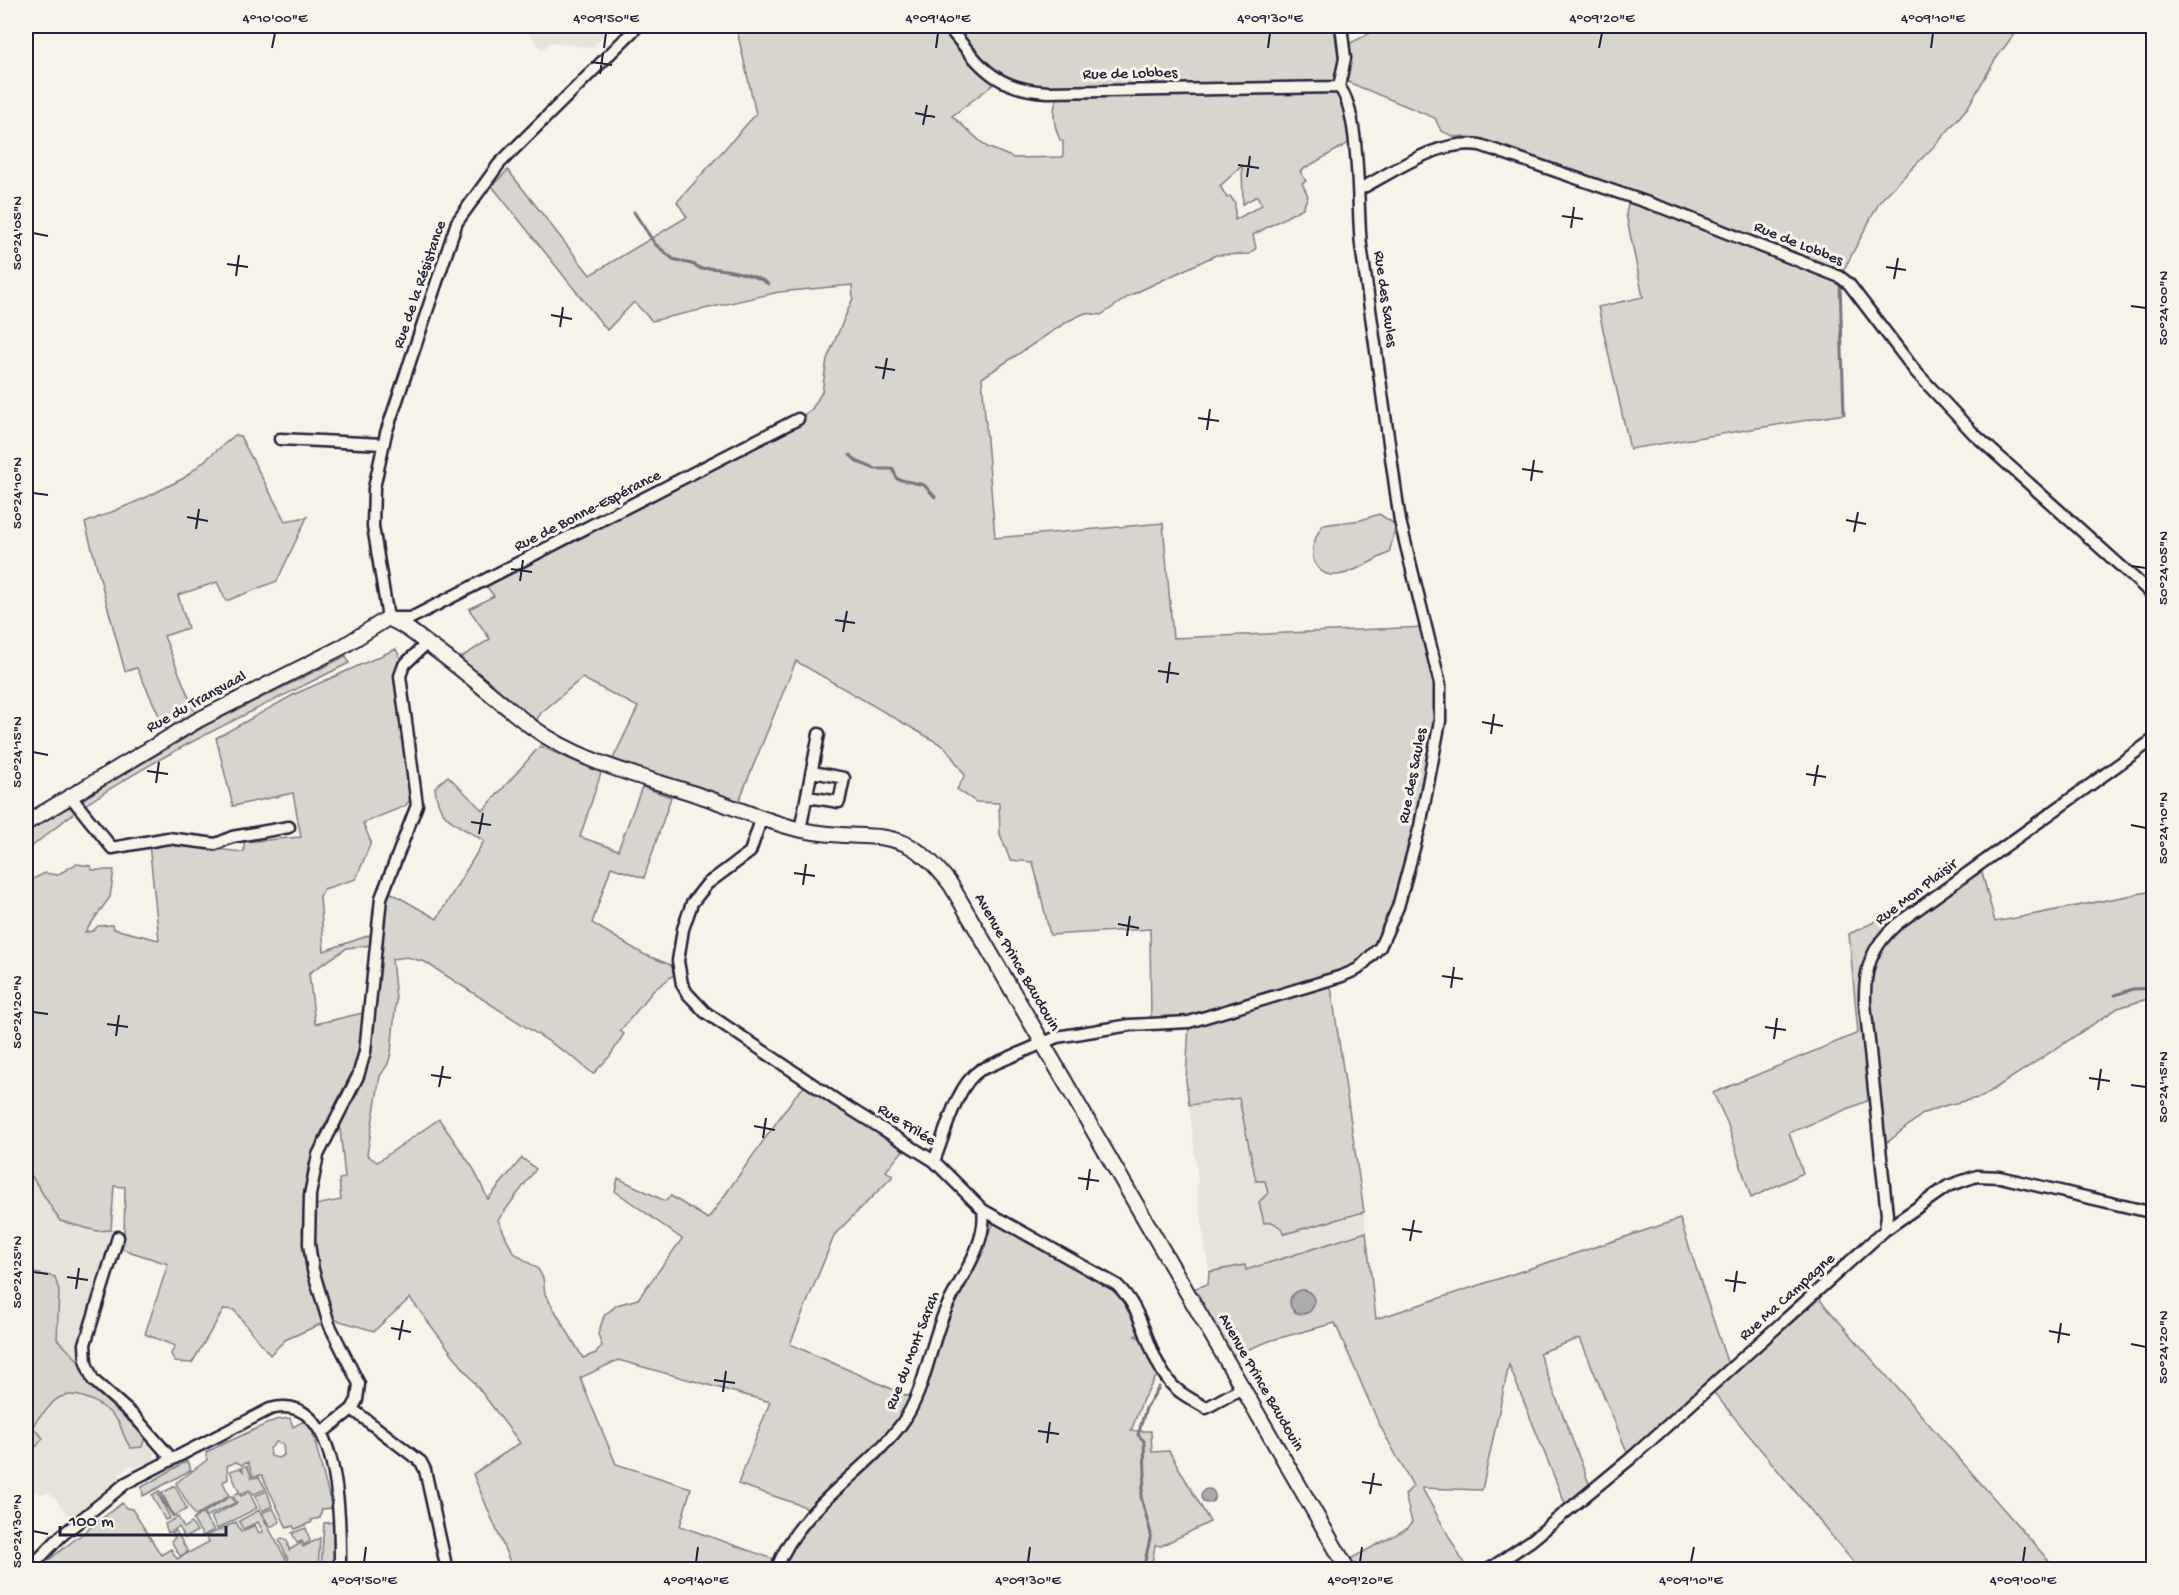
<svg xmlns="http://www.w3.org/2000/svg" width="2179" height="1595" viewBox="0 0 2179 1595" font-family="'Gochi Hand',sans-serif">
  <rect width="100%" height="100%" fill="#f7f3e8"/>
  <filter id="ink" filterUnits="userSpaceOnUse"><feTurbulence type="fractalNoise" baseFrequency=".0167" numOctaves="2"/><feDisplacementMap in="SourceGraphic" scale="12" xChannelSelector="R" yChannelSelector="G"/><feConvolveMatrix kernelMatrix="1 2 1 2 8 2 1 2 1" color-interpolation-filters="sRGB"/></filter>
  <g filter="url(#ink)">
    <path fill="#e7e3db" d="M523,26H611L613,28L591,48L551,42L542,50Z
      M1239,1097L1255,1181H1265L1268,1193L1259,1202L1272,1222L1281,1228L1284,1234L1364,1212L1366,1232L1246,1270L1244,1265L1209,1272L1196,1183L1198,1181L1189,1105Z
      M26,1167L60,1221L97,1231L111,1230L110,1247L85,1372L98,1393L145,1435L154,1454V1459L137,1467L130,1465L119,1475L118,1482L72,1521L55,1498L49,1493H36L26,1483V1267L28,1253L26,1250Z"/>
    <path fill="#d8d5cf" stroke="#7d7c85" stroke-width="1.5" fill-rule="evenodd" d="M736,26H1341L1345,46L1384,26H2020L1995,60L1968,107L1940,140L1880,201L1840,277L1844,414L1630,449L1598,307L1643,297L1626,214L1630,196L1465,143V136L1455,137L1441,131L1435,118L1348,82L1339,87L1354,140L1300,171L1306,181L1302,183L1308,196L1303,208L1253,235L1256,248L1250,254L1216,255L1131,295L1101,315L1085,313L1068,321L982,378L995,538L1163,523L1173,638L1426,627L1440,684V721L1398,907L1369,960L1330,980L1364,1212L1284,1234L1281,1228L1272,1222L1264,1223L1259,1202L1268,1193L1265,1181H1256L1239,1098L1189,1105L1186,1080L1189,1023H1151L1150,929L1050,935L1033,862L1010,860L1000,834L999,803L976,802L957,789L965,775L945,747L796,661L736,808L610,765L638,707L582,678L541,713L532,727L454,662L490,639L469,609L494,596L483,582L798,419L812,409L822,392L827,359L853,298L852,285L779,292L652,321L634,302L607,330L492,186L508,170L590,275L687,217L677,202L756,114ZM998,81L1061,92C1050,107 1053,124 1060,140L1063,141V157L1014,158L987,147L952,116ZM1242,166L1243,204L1257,196L1262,205L1235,220V203L1230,196L1227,198L1220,186Z
      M235,435L240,436L285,521L307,517L277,581L226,601L217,582L178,595L188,628L164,636L198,720L169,737L137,668L125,671L85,523L145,498L184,478Z
      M1379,514L1396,525L1389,553C1370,560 1328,594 1314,561C1310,550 1316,534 1323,525L1361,520Z
      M396,649L402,662L410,800L405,806L363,823L371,842L356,879L324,889L320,896L324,951L373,934L371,945L347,948L309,973L315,1024L367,1012L354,1068L319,1136L308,1167L302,1232L313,1293L323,1323L285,1340L270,1355L234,1310L224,1309L192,1363L175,1362L171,1354L175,1346L145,1334L168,1264L119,1248L124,1237L125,1187L114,1186L111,1230L97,1231L60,1221L26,1167V871L31,880L45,873L57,875L76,864L91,866L92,870H114L110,897L85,932L93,931L98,926L112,925L114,929L159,940L149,843L244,852V842L301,837L293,793L233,806L216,738L295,694Z
      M346,656L349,663C259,708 169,749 85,805L83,800L86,797L207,725Z
      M540,746L601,773L580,837L618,850L642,787L671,797L644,878L611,867L592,923L643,954L676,967V973L653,991L620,1031L624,1034L610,1056L593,1074L573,1057L425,962L407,957L392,959L396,1000L391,1053L388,1064L380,1076L367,1155L377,1162L439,1119L473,1168L488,1199L522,1158L536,1169L498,1220L513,1252L538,1269L543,1278L545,1294L583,1358L596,1353L602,1346L598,1334L604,1316L617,1305L638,1299L682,1239L615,1191L618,1178L665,1201L671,1196L708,1219L795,1096L806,1085L905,1148L886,1171L893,1176L835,1234L790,1344L912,1398C892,1445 842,1473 809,1511L803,1506L738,1484L770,1402L618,1360L580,1378L616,1464L691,1488L680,1526L776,1560L772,1569H513L473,1474L520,1443L410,1298L374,1331L333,1319L315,1262V1205L341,1200L339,1179L345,1178L339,1119L355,1098L368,1061L376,1003L379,932L388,891L437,919L484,841C458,823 438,823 435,787L448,776L483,811Z
      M69,807L75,812L26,851V831Z
      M1980,865L1995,922L2153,891V990L2147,999L2118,1008L1982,1097L1947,1105L1924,1113L1889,1141L1880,1144L1874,1098L1789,1133L1803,1173L1751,1198L1727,1122L1713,1093L1858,1033L1849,934L1893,913L1897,924Z
      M1680,1219L1730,1371L1814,1293L2056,1569H1859L1711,1389L1630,1459L1580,1338L1539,1353L1592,1491L1568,1511L1509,1365L1482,1490L1422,1488L1467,1569H1348L1347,1567L1352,1558L1408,1528L1412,1522L1405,1495L1413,1486L1379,1424L1335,1323L1272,1340L1226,1358L1187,1291L1208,1284L1209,1272L1245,1265L1246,1270L1366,1232L1376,1319Z
      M994,1222L1003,1223L1110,1287L1126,1302L1141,1333L1135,1336L1144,1340L1159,1372L1143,1399L1131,1431H1151L1152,1452L1169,1451L1210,1522L1161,1546L1155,1545L1151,1569L779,1570L792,1542L920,1400L947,1322Z
      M34,1273L55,1277L59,1291L57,1339L76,1358L98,1393L145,1436L142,1447L131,1448C123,1438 122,1426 117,1420C102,1401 66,1383 50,1406C44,1413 35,1419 33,1427L43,1438L37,1446L26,1451V1279Z
      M290,1418L293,1427L304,1421L312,1430L332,1508L322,1509L320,1518L311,1520L312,1522L295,1529L293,1526L287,1528L262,1475L253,1476L248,1462L242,1465L236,1462L227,1466L228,1479L223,1482L229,1496L195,1516L176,1483L207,1460L206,1452L275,1420ZM276,1442L283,1444L284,1455L278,1458L271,1456L269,1450Z
      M187,1461L191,1470L143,1496L142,1487Z
      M247,1466L252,1478L259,1477L266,1489L254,1494L249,1490L240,1494L230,1471L240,1468L243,1471L242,1467Z
      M175,1486L187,1509L174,1516L162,1493Z
      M159,1491L173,1517L158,1494L170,1518L165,1520L152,1495Z
      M267,1491L272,1506L262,1511L255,1496Z
      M249,1492L257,1508L217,1529L211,1517L237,1503L233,1496L238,1493L241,1496Z
      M231,1496L235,1503L205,1517L203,1513Z
      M122,1503L126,1508L132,1509L161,1555L171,1549L177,1559L209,1542L206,1536L236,1522L241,1532L255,1525L259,1533L263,1532L258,1522L243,1529L239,1521L259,1510L291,1569H37Z
      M273,1508L280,1522L270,1527L262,1513Z
      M202,1513L214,1530L203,1536L193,1520Z
      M178,1517L184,1528L191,1523L197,1531L185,1538L179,1527L168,1533L165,1524Z
      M334,1522L335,1569L321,1570L324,1523Z
      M306,1528L310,1541L304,1545L302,1541L297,1543L292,1533Z
      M176,1531L188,1552L180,1556L171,1541L175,1538L172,1533Z
      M282,1538L287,1540L289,1550L301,1543L303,1547L320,1538L318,1569L292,1568L279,1540Z"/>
    <path fill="#aeabad" stroke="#76747f" stroke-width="1.5" d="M1290 1302a12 12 0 1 1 24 0a12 12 0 1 1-24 0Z
      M1201 1496a7 7 0 1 1 14 0a7 7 0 1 1-14 0Z"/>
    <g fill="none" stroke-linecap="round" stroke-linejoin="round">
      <path stroke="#76747f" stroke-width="3" d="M634,212L655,244L673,259L695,265L701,269C715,266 758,275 768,284
        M1840,283L1844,414
        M850,455L858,462L875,469H893L897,479L924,485L935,497
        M2115,995L2133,989L2154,988
        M1143,1570L1151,1534L1141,1497L1145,1475L1144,1441L1138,1435L1146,1408L1159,1387"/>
      <defs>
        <path id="street" d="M638,26L499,164L457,222L386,433L374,488L373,526L388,618H411L798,419
          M947,26C981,65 992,89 1048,92L1339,87
          M1339,87L1345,58L1341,26
          M1360,189C1397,170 1438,139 1480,145L1666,209L1840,277L1849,284L1916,372L1974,434L2154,596
          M280,439L383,444
          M71,797L112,848L168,838L216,844L232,837L289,827
          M808,797L839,802L844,778L813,772
          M762,817L750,852L707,884L692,903L683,929L678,961L682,984L687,993L705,1012L836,1100L934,1161L983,1210L1117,1285C1145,1311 1146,1351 1168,1380C1177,1393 1194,1400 1206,1408L1244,1387
          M800,830L819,734
          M934,1161C945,1135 956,1085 980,1070L1057,1037L1130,1025L1189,1022L1342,976L1358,969L1380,947L1398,907L1420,826L1440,721V684L1400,521L1361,245C1357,211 1361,111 1339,87
          M1885,1230L1887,1215L1865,1003C1864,969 1871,947 1897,924L2154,739
          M118,1237L85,1344L86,1363L93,1380L135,1417L172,1459
          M352,1409L421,1462L425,1470L447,1570
          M323,1432L352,1409L357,1400L359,1384L329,1324L313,1270L309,1244L310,1195L318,1155L358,1076L365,1052L381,898L417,805L400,676L404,665L427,643
          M28,1570L61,1536L126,1483L270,1409C343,1389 340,1526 340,1570
          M776,1570C800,1506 861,1477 900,1426C925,1394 929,1347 945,1311C958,1281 988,1244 983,1210
          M1488,1570L1532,1540L1630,1459L1885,1230L1948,1186L1977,1176L2000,1177L2154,1213"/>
        <path id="secondary" d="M26,823L198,720L342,647L388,618C404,625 415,634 429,645C465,670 497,701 532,727C582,764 649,778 707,798C739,809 770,823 802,830C872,845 900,817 951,885L1348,1570"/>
      </defs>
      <use href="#street" stroke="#22223b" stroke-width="15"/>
      <use href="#secondary" stroke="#22223b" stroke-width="18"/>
      <use href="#street" stroke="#f7f3e8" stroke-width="10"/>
      <use href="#secondary" stroke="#f7f3e8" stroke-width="14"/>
    </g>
  </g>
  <path fill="none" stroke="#22223b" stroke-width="2" d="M272,48L275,33M604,48L606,33M936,48L938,33M1268,48L1270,33M1599,48L1602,33M1931,48L1933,33M591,62L612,65M600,74L603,53M915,113L935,117M923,125L927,105M1238,165L1259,168M1247,177L1250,156M1562,216L1583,219M1571,228L1574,207M33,233L48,236M227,264L248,267M1886,267L1906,270M236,276L239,255M1894,279L1898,258M2131,306L2146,308M551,315L572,319M560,327L563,307M875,367L895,370M883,379L887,358M1198,418L1219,421M1207,430L1210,409M1522,469L1543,472M1531,481L1534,460M33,493L48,495M187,517L208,521M1846,520L1866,524M196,529L199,509M1854,532L1858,512M2131,566L2146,568M511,569L532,572M520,581L523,560M835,620L855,623M843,632L847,611M1158,671L1179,674M1167,683L1170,662M1482,722L1503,726M1491,734L1494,714M33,752L48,755M147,771L168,774M1806,774L1826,777M156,783L159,762M1814,786L1818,765M471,822L491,825M2131,825L2146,828M479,834L483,813M794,873L815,876M803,885L806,864M1118,924L1139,928M1127,936L1130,916M1442,976L1463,979M1451,988L1454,967M33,1012L48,1014M107,1024L128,1027M1765,1027L1786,1030M116,1036L119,1015M1774,1039L1777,1018M431,1075L451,1078M2089,1078L2110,1081M2131,1085L2146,1087M439,1087L443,1066M2098,1090L2101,1069M754,1126L775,1130M763,1138L766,1118M1078,1178L1099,1181M1087,1190L1090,1169M1402,1229L1422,1232M1410,1241L1414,1220M33,1272L48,1274M67,1277L88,1280M1725,1280L1746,1283M76,1289L79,1268M1734,1292L1737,1271M391,1328L411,1332M2049,1331L2070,1335M399,1340L403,1320M2058,1343L2061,1323M2131,1344L2146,1347M714,1380L735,1383M723,1392L726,1371M1038,1431L1059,1434M1047,1443L1050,1422M1362,1482L1382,1485M1370,1494L1374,1473M33,1531L48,1534M364,1562L366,1547M696,1562L698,1547M1028,1562L1030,1547M1360,1562L1362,1547M1691,1562L1694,1547M2023,1562L2025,1547"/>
  <g text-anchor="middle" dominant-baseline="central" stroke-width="6" stroke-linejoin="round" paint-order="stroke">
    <g font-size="16" fill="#22223b" stroke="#f7f3e8">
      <text transform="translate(1130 75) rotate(-1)">Rue de Lobbes</text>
      <text transform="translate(1798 245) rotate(22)">Rue de Lobbes</text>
      <text transform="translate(421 285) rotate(-71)">Rue de la Résistance</text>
      <text transform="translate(1384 299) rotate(82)">Rue des Saules</text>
      <text transform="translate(588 512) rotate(-27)">Rue de Bonne-Espérance</text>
      <text transform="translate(197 703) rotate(-29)">Rue du Transvaal</text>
      <text transform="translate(1414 776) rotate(-79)">Rue des Saules</text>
      <text transform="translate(1917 893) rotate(-37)">Rue Mon Plaisir</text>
      <text transform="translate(1016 963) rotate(60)">Avenue Prince Baudouin</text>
      <text transform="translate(906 1126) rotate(32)">Rue Frilée</text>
      <text transform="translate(1788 1298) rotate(-42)">Rue Ma Campagne</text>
      <text transform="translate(914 1351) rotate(-69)">Rue du Mont Sarah</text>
      <text transform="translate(1260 1383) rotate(60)">Avenue Prince Baudouin</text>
    </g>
  </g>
  <rect width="2179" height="1595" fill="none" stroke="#f7f3e8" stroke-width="66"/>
  <path d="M60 1526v9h166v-9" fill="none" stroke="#22223b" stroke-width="3"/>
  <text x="69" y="1526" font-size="18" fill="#22223b" stroke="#f7f3e8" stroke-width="4.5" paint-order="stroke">100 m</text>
  <rect x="33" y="33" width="2113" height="1529" fill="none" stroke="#22223b" stroke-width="2"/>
  <g font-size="15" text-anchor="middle" fill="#22223b">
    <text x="275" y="22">4°10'00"E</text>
    <text x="606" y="22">4°09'50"E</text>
    <text x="938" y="22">4°09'40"E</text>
    <text x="1270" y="22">4°09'30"E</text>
    <text x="1602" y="22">4°09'20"E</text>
    <text x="1933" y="22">4°09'10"E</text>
    <text transform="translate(16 233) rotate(-90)" y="5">50°24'05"N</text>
    <text transform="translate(2162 308) rotate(-90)" y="5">50°24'00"N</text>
    <text transform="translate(16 493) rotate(-90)" y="5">50°24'10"N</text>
    <text transform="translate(2162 568) rotate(-90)" y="5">50°24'05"N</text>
    <text transform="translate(16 752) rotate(-90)" y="5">50°24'15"N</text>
    <text transform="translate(2162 828) rotate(-90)" y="5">50°24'10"N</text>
    <text transform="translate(16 1012) rotate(-90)" y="5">50°24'20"N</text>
    <text transform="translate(2162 1087) rotate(-90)" y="5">50°24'15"N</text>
    <text transform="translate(16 1272) rotate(-90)" y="5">50°24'25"N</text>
    <text transform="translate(2162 1347) rotate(-90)" y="5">50°24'20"N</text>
    <text transform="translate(16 1531) rotate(-90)" y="5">50°24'30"N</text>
    <text x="364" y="1584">4°09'50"E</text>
    <text x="696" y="1584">4°09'40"E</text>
    <text x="1028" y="1584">4°09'30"E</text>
    <text x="1360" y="1584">4°09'20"E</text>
    <text x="1691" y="1584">4°09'10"E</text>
    <text x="2023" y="1584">4°09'00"E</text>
  </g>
</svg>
